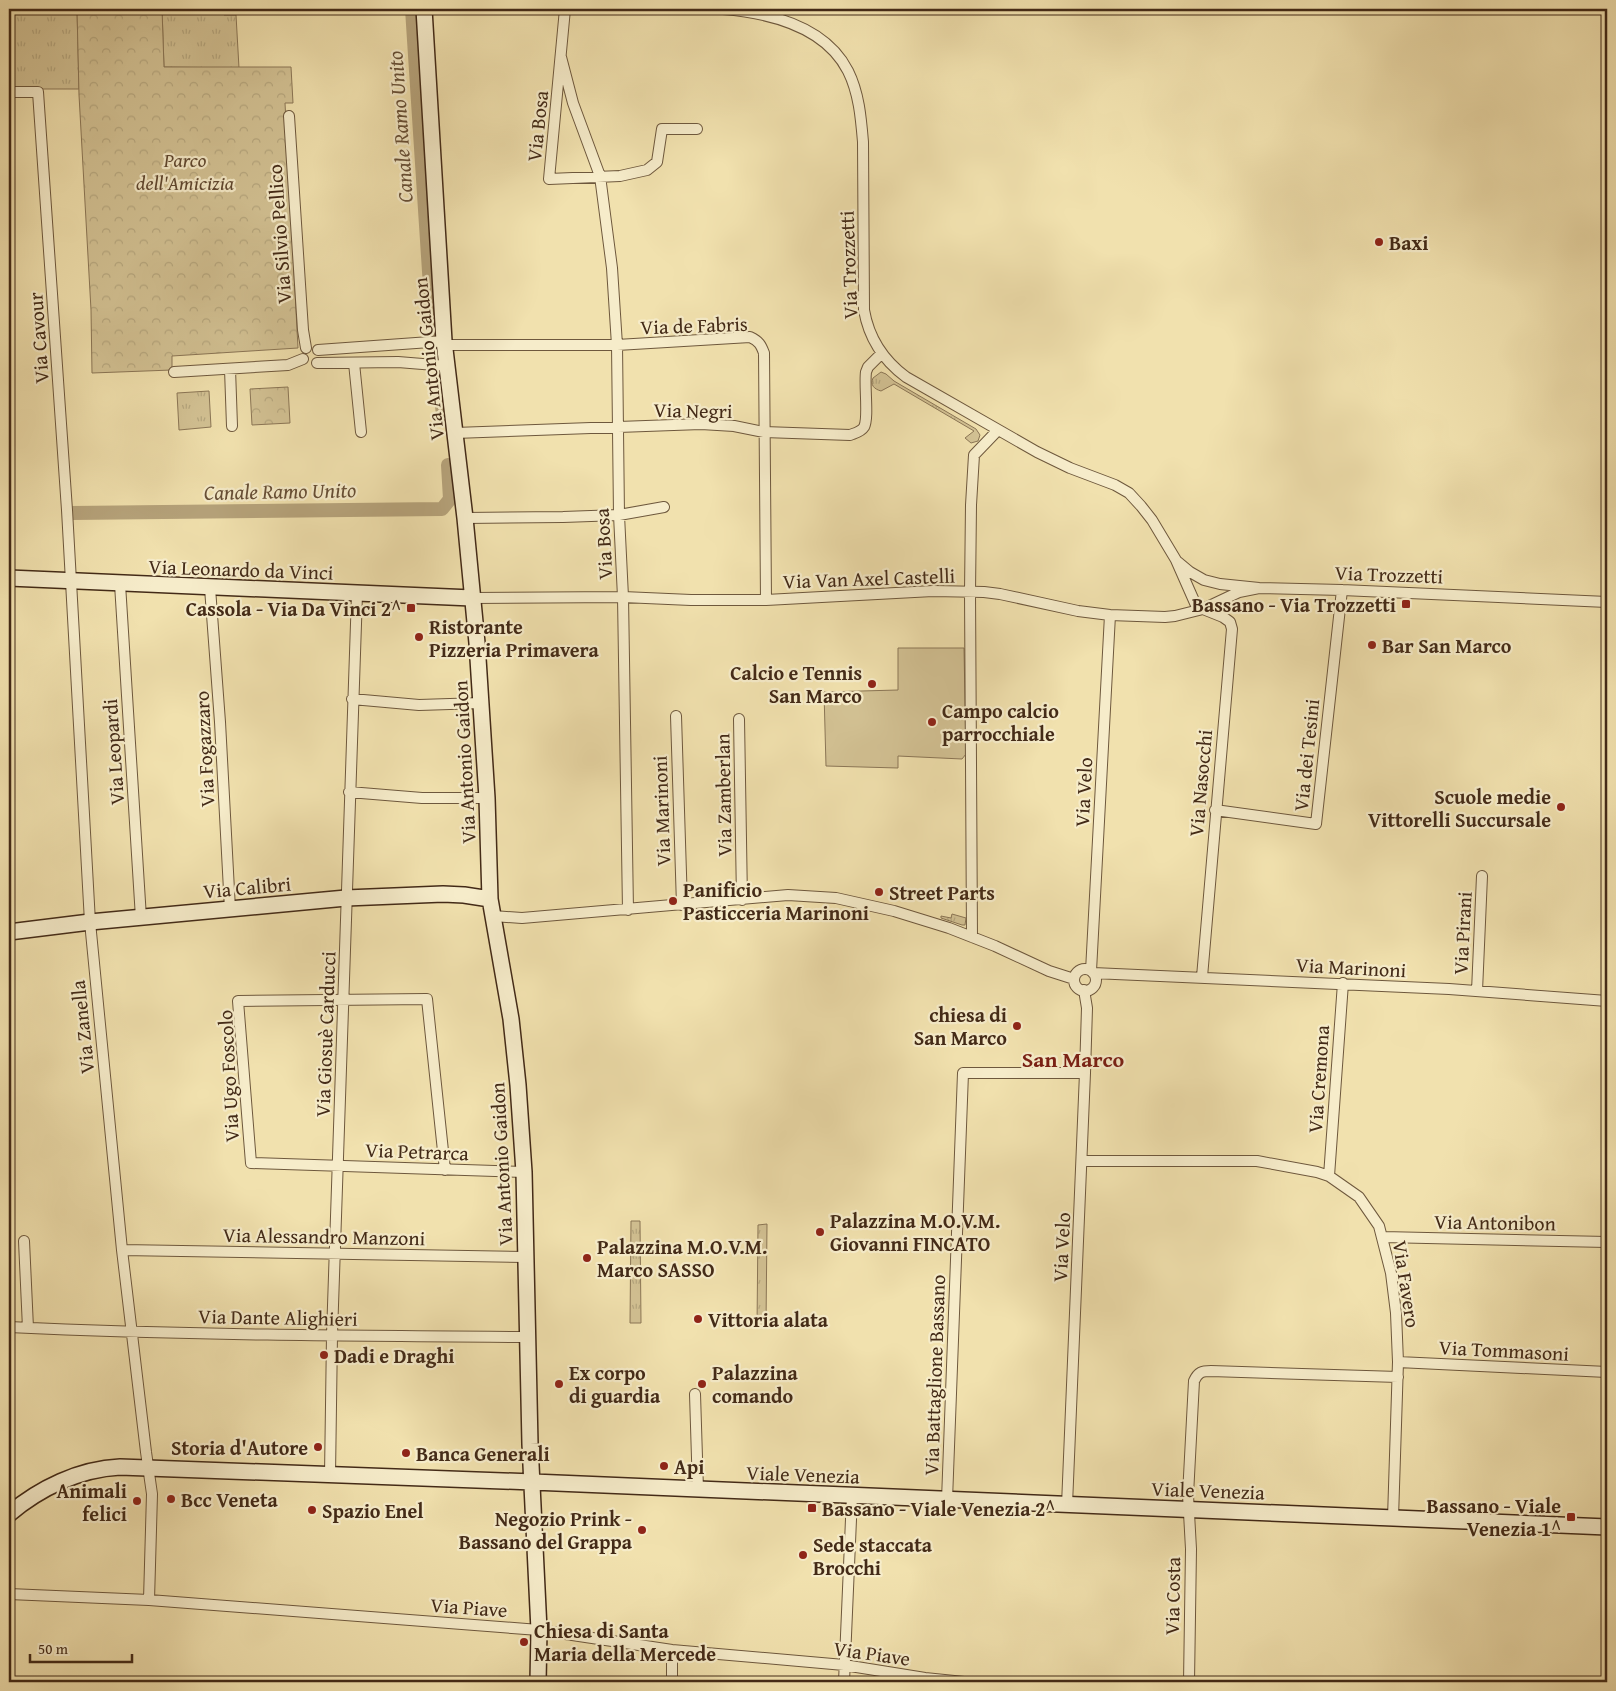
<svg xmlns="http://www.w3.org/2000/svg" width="1616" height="1691" viewBox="0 0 1616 1691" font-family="'Gentium Book Plus',serif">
  <defs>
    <pattern id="grass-tufts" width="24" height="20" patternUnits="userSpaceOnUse" patternTransform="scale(1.25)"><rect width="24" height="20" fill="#d3c294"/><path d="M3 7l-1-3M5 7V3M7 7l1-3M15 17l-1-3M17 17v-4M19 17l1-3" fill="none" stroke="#b6a77f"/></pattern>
    <pattern id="forest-crowns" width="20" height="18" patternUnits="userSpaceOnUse" patternTransform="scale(1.25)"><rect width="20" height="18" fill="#d3c294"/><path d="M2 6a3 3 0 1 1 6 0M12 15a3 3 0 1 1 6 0" fill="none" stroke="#b6a77f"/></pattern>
  </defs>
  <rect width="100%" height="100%" fill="#f1e1ae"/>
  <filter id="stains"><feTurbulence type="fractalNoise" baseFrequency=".004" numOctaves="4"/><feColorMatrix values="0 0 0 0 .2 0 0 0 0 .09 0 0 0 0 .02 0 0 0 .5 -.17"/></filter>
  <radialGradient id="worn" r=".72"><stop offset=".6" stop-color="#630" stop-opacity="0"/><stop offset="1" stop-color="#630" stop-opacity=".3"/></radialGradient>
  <path fill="url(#grass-tufts)" stroke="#8b7656" d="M9,9H77L79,89H9Z
    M162,9H223L224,15H236L239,68L164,67Z
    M881,372L886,374L894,381L976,429L980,435L978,441L971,443L965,438L974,431L894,384L881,391C874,389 870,385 873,378Z
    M209,391L211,427L179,430L177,393Z
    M952,914L966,918L965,925H962L941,918V916L951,918Z
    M631,1221H640L641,1323H630Z
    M767,1224L766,1326L757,1327L758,1225Z"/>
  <path fill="url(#forest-crowns)" stroke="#8b7656" d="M77,9H162L164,67H291L293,103H285L298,348L172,356V370L92,373L91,310L79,95Z
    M288,387L290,423L252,425L250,389Z"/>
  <path fill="#d3c294" stroke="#8b7656" d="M898,648H964L966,754L962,759L898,756V768L826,766L824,692L898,690Z"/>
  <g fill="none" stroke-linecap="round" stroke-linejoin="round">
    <path stroke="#b6a37b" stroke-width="14" d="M412,9L433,333
      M439,381L443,415
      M71,513L442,509L450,499L448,465"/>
    <defs>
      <path id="street" d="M565,9L549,179L620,176L647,170L657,162L662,129H697
        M723,9C770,13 825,26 848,71C859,93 861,118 863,142L864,310C869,339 883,360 906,377L1037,452L1070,468L1115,485L1129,493L1141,506L1152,520L1176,560L1195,603L1203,609L1223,617L1230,622L1232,629L1202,977
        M561,57L573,103L600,176L612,268L617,345L619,515L623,597L628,910
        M9,92H38L67,510L90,922L122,1250L146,1452L152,1494L149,1600
        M289,116L303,330L306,348
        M445,345H617L750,337C759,341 761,345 764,353L766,600
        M318,350L444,341
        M317,363L398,362L447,366
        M354,363L361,432
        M230,369L232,426
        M174,372L288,365L303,359
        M455,433L701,424L734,426L764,432L850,435C855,433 861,432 864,427C869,418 864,385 866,372L868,367L881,354
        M465,518L563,517L619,515L664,507
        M1178,562L1190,572L1204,580L1220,584L1259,588L1342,590L1607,602
        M120,584L141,918
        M210,588L220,722L230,909
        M472,598L623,597L691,600H766L933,591L984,592L1000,594L1078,611L1110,615L1165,617L1175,616L1203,609L1239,592L1259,588
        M352,699L419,705L481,703
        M676,716L682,905
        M739,719L742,900
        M349,792L422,798H487
        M1215,810L1316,824L1342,590
        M493,916L522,918L788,895L836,898L894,911L949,928L995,946L1049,971L1074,979
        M972,937L970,592L971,505L974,455L998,430
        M1074 980a11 11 0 1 1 22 0a11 11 0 1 1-22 0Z
        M1091,971L1110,615
        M1093,973L1449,989L1607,1001
        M1477,991L1482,876
        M1082,1161H1257L1317,1172L1329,1176L1359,1197L1379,1226L1391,1273L1396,1313L1398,1362L1393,1518
        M445,1170L427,999L238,1001L251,1163L524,1172
        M1329,1176L1343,983
        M1383,1237L1607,1242
        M24,1241L28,1328
        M122,1250L525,1257
        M9,1327C181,1335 355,1336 527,1337
        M1398,1362L1607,1372
        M695,1394L698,1490
        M330,1475L332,1335L357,594
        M947,1500L963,1073H1085
        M1067,1505L1085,1073L1087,1008L1084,990
        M9,1594L149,1600L539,1630L672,1650L844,1665L925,1678L964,1682
        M672,1682V1650
        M844,1682L852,1496
        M1100,1682H1120
        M1189,1682L1191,1549L1188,1495L1194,1381C1198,1372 1202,1371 1211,1371L1398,1377"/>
      <path id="secondary" d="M424,9L444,341L465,518L477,643L487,798L490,899L511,1019L518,1085L524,1172L530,1444L539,1630L538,1682
        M9,578L472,598
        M9,932L90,922L346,898L443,894L464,895L490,899
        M9,1514C40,1488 79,1469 120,1467L533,1482L1607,1527"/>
    </defs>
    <use href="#street" stroke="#6e583d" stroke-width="12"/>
    <use href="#secondary" stroke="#432a17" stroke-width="18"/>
    <use href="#street" stroke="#f6ecca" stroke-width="10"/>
    <use href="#secondary" stroke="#f6ecca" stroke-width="15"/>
  </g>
  <g fill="#8f2418" stroke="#f6ecca" stroke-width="2">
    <circle cx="1379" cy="242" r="5"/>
    <rect x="1401" y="599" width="10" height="10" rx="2.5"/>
    <rect x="406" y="603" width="10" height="10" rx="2.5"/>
    <circle cx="419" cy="637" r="5"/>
    <circle cx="1372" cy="645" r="5"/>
    <circle cx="872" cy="684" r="5"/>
    <circle cx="932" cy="722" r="5"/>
    <circle cx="1561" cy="807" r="5"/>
    <circle cx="879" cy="892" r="5"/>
    <circle cx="673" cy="901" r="5"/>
    <circle cx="1017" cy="1026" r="5"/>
    <circle cx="820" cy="1232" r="5"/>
    <circle cx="587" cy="1258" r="5"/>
    <circle cx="698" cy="1319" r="5"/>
    <circle cx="324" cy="1355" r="5"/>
    <circle cx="559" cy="1384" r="5"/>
    <circle cx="702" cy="1384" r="5"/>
    <circle cx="318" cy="1447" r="5"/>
    <circle cx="406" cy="1453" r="5"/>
    <circle cx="664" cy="1466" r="5"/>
    <circle cx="171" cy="1499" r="5"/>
    <circle cx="137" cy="1501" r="5"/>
    <rect x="807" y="1503" width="10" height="10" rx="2.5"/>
    <circle cx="312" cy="1510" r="5"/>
    <rect x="1566" y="1512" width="10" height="10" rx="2.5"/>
    <circle cx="642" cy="1530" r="5"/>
    <circle cx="803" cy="1555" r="5"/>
    <circle cx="524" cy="1642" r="5"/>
  </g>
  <g text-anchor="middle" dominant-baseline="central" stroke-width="4.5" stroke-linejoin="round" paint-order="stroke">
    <g font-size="20" fill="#432a17" stroke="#f6ecca">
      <text transform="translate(537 126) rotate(-84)">Via Bosa</text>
      <text transform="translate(279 234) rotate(-94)">Via Silvio Pellico</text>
      <text transform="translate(848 265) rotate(-92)">Via Trozzetti</text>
      <text transform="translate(694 325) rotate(-2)">Via de Fabris</text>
      <text transform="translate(38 338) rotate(-94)">Via Cavour</text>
      <text transform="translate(428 359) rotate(-96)">Via Antonio Gaidon</text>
      <text transform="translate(693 410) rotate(1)">Via Negri</text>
      <text transform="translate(603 544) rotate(-93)">Via Bosa</text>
      <text transform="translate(241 569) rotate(2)">Via Leonardo da Vinci</text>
      <text transform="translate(1389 574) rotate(2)">Via Trozzetti</text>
      <text transform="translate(869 578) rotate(-2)">Via Van Axel Castelli</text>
      <text transform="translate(204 749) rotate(-93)">Via Fogazzaro</text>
      <text transform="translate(113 752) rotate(-94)">Via Leopardi</text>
      <text transform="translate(1306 755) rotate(-84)">Via dei Tesini</text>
      <text transform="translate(464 762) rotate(-93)">Via Antonio Gaidon</text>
      <text transform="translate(1200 783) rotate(-85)">Via Nasocchi</text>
      <text transform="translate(1083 792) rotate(-87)">Via Velo</text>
      <text transform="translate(723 795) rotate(-91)">Via Zamberlan</text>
      <text transform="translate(661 811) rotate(-92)">Via Marinoni</text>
      <text transform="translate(247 887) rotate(-5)">Via Calibri</text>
      <text transform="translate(1462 933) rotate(-87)">Via Pirani</text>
      <text transform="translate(1351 967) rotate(3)">Via Marinoni</text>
      <text transform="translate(82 1027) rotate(-96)">Via Zanella</text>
      <text transform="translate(325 1034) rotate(-88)">Via Giosuè Carducci</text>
      <text transform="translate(228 1076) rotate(-93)">Via Ugo Foscolo</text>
      <text transform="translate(1318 1079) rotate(-86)">Via Cremona</text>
      <text transform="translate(417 1151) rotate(2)">Via Petrarca</text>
      <text transform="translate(501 1164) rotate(-93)">Via Antonio Gaidon</text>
      <text transform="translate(1495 1222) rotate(1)">Via Antonibon</text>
      <text transform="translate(324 1236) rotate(1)">Via Alessandro Manzoni</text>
      <text transform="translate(1061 1247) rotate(-87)">Via Velo</text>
      <text transform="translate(1407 1284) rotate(81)">Via Favero</text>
      <text transform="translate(278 1317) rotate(1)">Via Dante Alighieri</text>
      <text transform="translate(1504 1350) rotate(3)">Via Tommasoni</text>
      <text transform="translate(934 1375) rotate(-88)">Via Battaglione Bassano</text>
      <text transform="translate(803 1474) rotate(2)">Viale Venezia</text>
      <text transform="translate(1208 1490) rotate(2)">Viale Venezia</text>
      <text transform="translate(1172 1596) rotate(-89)">Via Costa</text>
      <text transform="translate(469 1607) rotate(4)">Via Piave</text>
      <text transform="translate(872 1653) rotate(8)">Via Piave</text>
    </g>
    <g font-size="20" font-style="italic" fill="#604830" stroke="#f6ecca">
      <text x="185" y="159">Parco<tspan x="185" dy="23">dell'Amicizia</tspan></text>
    </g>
    <g font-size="20" font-weight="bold" fill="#432a17" stroke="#f6ecca" text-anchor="start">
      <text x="1389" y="242">Baxi</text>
      <text x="1396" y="604" text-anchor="end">Bassano - Via Trozzetti</text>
      <text x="401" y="608" text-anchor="end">Cassola - Via Da Vinci 2^</text>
      <text x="429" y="626">Ristorante<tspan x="429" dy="23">Pizzeria Primavera</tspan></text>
      <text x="1382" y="645">Bar San Marco</text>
      <text x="862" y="672" text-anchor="end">Calcio e Tennis<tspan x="862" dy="23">San Marco</tspan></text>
      <text x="942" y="710">Campo calcio<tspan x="942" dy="23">parrocchiale</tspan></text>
      <text x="1551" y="796" text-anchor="end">Scuole medie<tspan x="1551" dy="23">Vittorelli Succursale</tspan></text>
      <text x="683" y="889">Panificio<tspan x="683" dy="23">Pasticceria Marinoni</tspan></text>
      <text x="889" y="892">Street Parts</text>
      <text x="1007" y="1014" text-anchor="end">chiesa di<tspan x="1007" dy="23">San Marco</tspan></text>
      <text x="830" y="1220">Palazzina M.O.V.M.<tspan x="830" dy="23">Giovanni FINCATO</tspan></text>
      <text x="597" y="1246">Palazzina M.O.V.M.<tspan x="597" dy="23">Marco SASSO</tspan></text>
      <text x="708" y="1319">Vittoria alata</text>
      <text x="334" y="1355">Dadi e Draghi</text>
      <text x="569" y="1372">Ex corpo<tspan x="569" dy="23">di guardia</tspan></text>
      <text x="712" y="1372">Palazzina<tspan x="712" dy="23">comando</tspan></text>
      <text x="308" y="1447" text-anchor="end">Storia d'Autore</text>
      <text x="416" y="1453">Banca Generali</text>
      <text x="674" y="1466">Api</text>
      <text x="127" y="1490" text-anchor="end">Animali<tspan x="127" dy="23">felici</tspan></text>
      <text x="181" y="1499">Bcc Veneta</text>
      <text x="1561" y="1505" text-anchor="end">Bassano - Viale<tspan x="1561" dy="23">Venezia 1^</tspan></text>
      <text x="822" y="1508">Bassano - Viale Venezia 2^</text>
      <text x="322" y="1510">Spazio Enel</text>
      <text x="632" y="1518" text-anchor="end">Negozio Prink -<tspan x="632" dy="23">Bassano del Grappa</tspan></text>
      <text x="813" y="1544">Sede staccata<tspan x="813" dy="23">Brocchi</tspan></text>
      <text x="534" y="1630">Chiesa di Santa<tspan x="534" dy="23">Maria della Mercede</tspan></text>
    </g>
    <g font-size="21" font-style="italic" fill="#664e35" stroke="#f6ecca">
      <text transform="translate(400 127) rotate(-94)">Canale Ramo Unito</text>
      <text transform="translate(280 491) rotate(-1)">Canale Ramo Unito</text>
    </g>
    <g font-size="22" font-weight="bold" fill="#7a1f14" stroke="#f6ecca">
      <text x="1073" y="1059">San Marco</text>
    </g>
  </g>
  <rect width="1616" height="1691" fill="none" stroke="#f1e1ae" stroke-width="30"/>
  <rect x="10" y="10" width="1596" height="1671" fill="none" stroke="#432a17" stroke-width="2.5"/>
  <rect x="15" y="15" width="1586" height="1661" fill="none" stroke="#432a17"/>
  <path d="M30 1654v8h102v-8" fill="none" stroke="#432a17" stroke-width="2.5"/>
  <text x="38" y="1654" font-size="15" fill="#432a17" stroke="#f6ecca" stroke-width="4" paint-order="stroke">50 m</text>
  <rect width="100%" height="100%" filter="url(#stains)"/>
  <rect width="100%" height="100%" fill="url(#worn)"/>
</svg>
